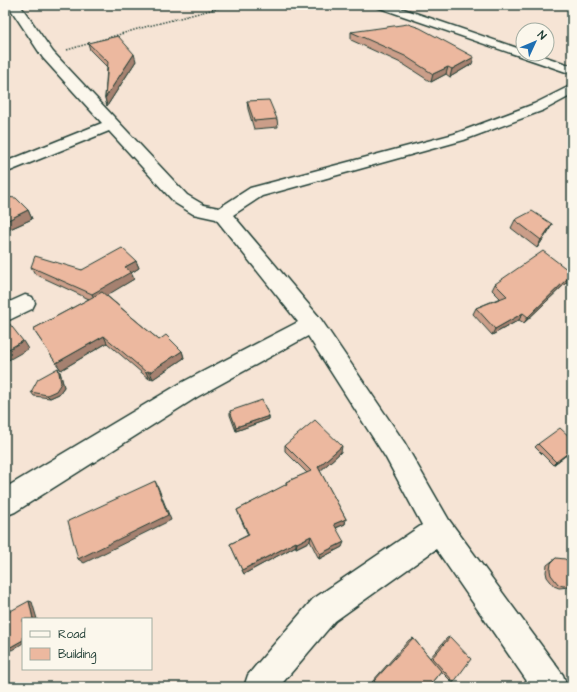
<svg xmlns="http://www.w3.org/2000/svg" width="577" height="692" viewBox="0 0 577 692" font-family="'Architects Daughter',sans-serif">
  <rect width="100%" height="100%" fill="#f6e4d5"/>
  <filter id="ink" filterUnits="userSpaceOnUse"><feTurbulence type="fractalNoise" baseFrequency=".025" numOctaves="2"/><feDisplacementMap in="SourceGraphic" scale="8" xChannelSelector="R" yChannelSelector="G"/><feConvolveMatrix kernelMatrix="1 2 1 2 8 2 1 2 1" color-interpolation-filters="sRGB"/></filter>
  <g filter="url(#ink)">
    <g fill="none" stroke-linecap="round" stroke-linejoin="round">
      <defs>
        <path id="minor" d="M8,5H20L53,52L187,195L204,205L219,208L250,188L454,134L534,104L572,85V95L544,110L464,140L262,196L233,215L320,318L404,442L449,520L563,675L567,687H531L436,549L335,621L279,687H244L248,675L258,663L313,599L422,525L386,458L308,336L197,397L15,512L5,516V488L181,383L298,322L216,219L193,214L175,203L109,131L5,173V162L102,123L43,58Z
          M375,5H392L523,50V54H537L572,66V74L377,7Z
          M25,295L32,297L35,303L32,309L5,322V304Z"/>
      </defs>
      <use href="#minor" stroke="#1f3d34" stroke-width="3"/>
      <path stroke="#1f3d34" stroke-width="1.5" stroke-dasharray="1.5 1.5" stroke-linecap="butt" d="M67,50L141,28L230,5"/>
      <use href="#minor" fill="#fbf7ec" fill-rule="evenodd"/>
    </g>
    <path fill="#cb9e89" stroke="#1f3d34" d="M351,32L472,64L450,77L446,74L431,82L403,64L351,40Z
      M88,43L136,61L107,106L105,98L107,67L90,50Z
      M247,101L277,119L278,127L254,129L248,109Z
      M5,197L28,210L32,219L10,229L5,223Z
      M515,220L552,224L548,232L537,248L511,228Z
      M136,261L139,268L131,273L134,279L106,295L159,340L182,351L184,358L153,379L151,378L149,379L107,343L61,370L33,329L89,299L35,274L31,267L82,270Z
      M569,280L524,323L519,320L492,335L473,314L476,308L500,298L492,290L495,284Z
      M60,372L64,387L59,394L50,398L34,396L31,392Z
      M230,411L269,416V419L236,431L230,415Z
      M538,444L572,451L553,465L535,447Z
      M285,445L341,452L320,471L346,519L345,524L336,528L342,547L319,559L310,541L296,548V546L244,574L230,544L248,535L239,515L237,510L286,485V482L307,473L285,451Z
      M556,558L572,565V586L570,587L559,588L554,586L547,577L546,572L547,565Z
      M450,637L454,682H452L441,671L428,687H375L372,682L409,640L413,638L430,658L447,638Z"/>
    <path fill="#a5816f" stroke="#1f3d34" d="M134,54L136,61L107,106L105,98Z
      M474,57L472,64L450,77L452,69Z
      M448,67L446,74L431,82L433,74Z
      M28,210L32,219L10,229L6,221Z
      M552,224L548,232L537,248L541,240Z
      M136,261L139,268L131,273L134,279L96,302L92,294L125,267Z
      M572,274L569,280L524,323L528,317Z
      M523,313L519,320L492,335L495,329Z
      M104,336L107,343L61,370L56,363Z
      M23,341L28,349L5,362V351Z
      M182,351L184,358L153,379L150,372Z
      M58,368L60,372L64,387L59,394L50,398L47,395Z
      M148,371L151,378L149,379L146,372Z
      M269,416V419L236,431V427Z
      M342,446L341,452L318,473V467Z
      M572,450V451L553,465L556,462Z
      M155,481L158,487L171,520L84,563L78,559Z
      M346,519L345,524L333,529L334,524Z
      M311,536L310,541L296,548L297,543Z
      M296,542V546L244,574L242,570Z
      M344,542L342,547L319,559L320,554Z
      M29,601L32,602L37,619H33Z
      M23,640V643L12,650L7,649Z"/>
    <path fill="#ecb89f" stroke="#1f3d34" d="M408,24L420,28L474,57L452,69L448,67L433,74L405,56L351,32Z
      M118,36L134,54L105,98L108,62L88,43Z
      M269,100L277,119L254,121L247,101Z
      M5,197L16,198L28,210L6,221Z
      M532,211L552,224L541,240L515,220Z
      M122,248L136,261L125,267L131,272L92,294L31,267L35,256L82,270Z
      M543,251L572,273V274L528,317L523,313L495,329L476,308L507,296L495,284Z
      M102,292L159,340L166,335L182,351L150,372L148,371L146,372L104,336L56,363L33,329Z
      M9,323L23,341L5,351V325Z
      M58,368L61,383L56,391L47,395L31,392L38,379Z
      M262,400L269,416L236,427L230,411Z
      M315,420L342,446L318,467L346,519L334,524L344,542L320,554L311,536L297,543L296,542L242,570L230,544L249,535L237,510L287,484L286,482L311,471L285,445Z
      M560,428L572,439V450L556,462L538,444Z
      M155,481L168,515L78,559L68,521Z
      M556,558L565,559L572,565V585L563,586L558,584L551,575L550,570L551,563Z
      M29,601L33,619H23V640L7,649L5,638V614Z
      M450,637L471,659L454,682L432,658Z
      M413,638L441,671L428,687H379L374,681Z"/>
  </g>
  <rect width="577" height="692" fill="none" stroke="#fbf7ec" stroke-width="20"/>
  <rect x="10" y="10" width="557" height="672" fill="none" stroke="#1f3d34" stroke-width="1.5" filter="url(#ink)"/>
  <rect x="22" y="618" width="130" height="52" fill="#fbf7ec" stroke="#a3ada2"/>
  <rect x="30" y="631" width="20" height="6" fill="#fbf7ec" stroke="#a3ada2"/>
  <text x="58" y="638" font-size="12" fill="#1f3d34">Road</text>
  <rect x="30" y="648" width="20" height="12" fill="#ecb89f" stroke="#a3ada2"/>
  <text x="58" y="658" font-size="12" fill="#1f3d34">Building</text>
  <g transform="translate(535 42) rotate(46)"><circle r="19" fill="#fbf7ec" stroke="#a3ada2"/>
  <path d="M0-3L7 15L0 10L-7 15Z" fill="#1f6fb2"/>
  <text y="-6" font-size="11" font-weight="bold" text-anchor="middle" fill="#1f3d34">N</text>
  </g>
</svg>
